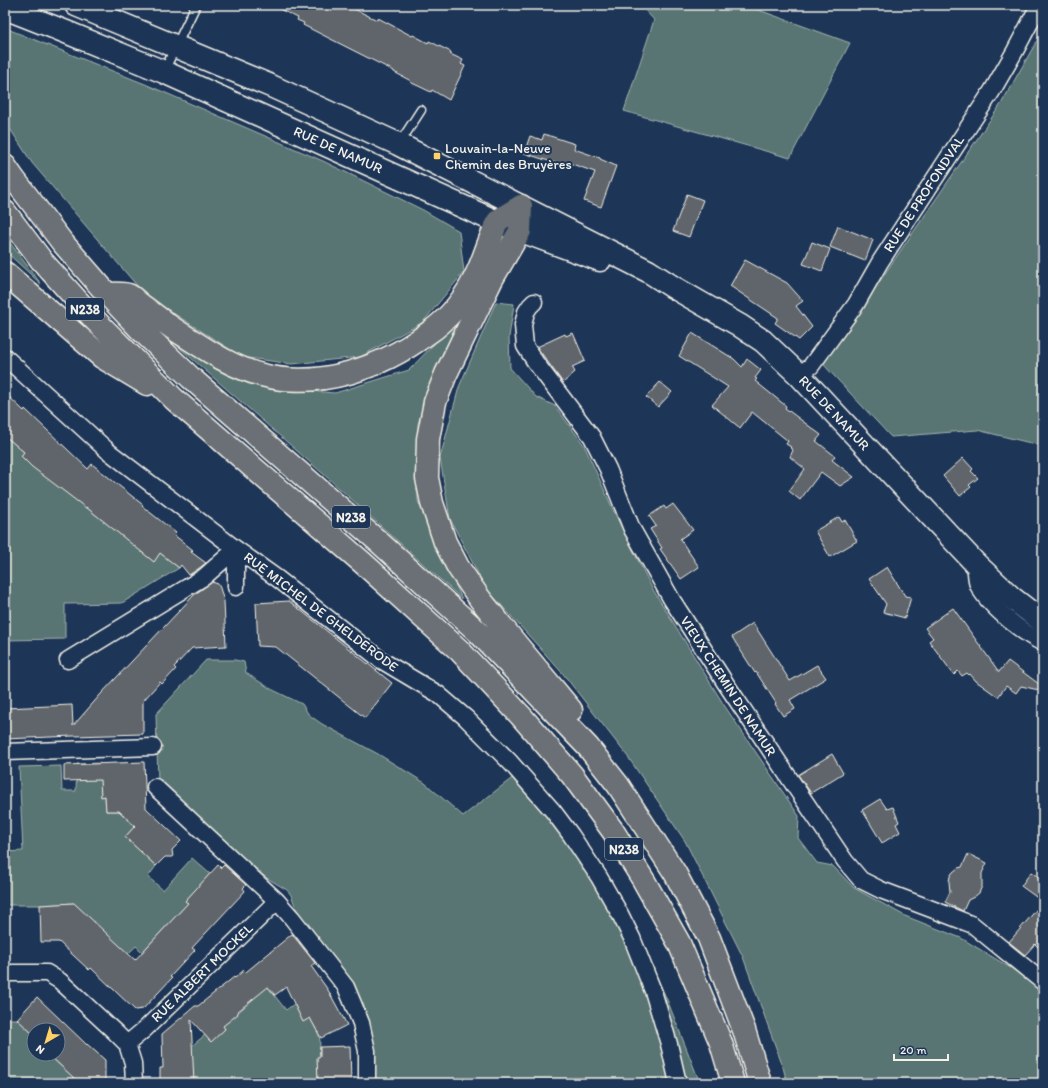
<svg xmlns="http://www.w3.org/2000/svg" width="1048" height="1088" viewBox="0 0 1048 1088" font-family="Itim,sans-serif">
  <rect width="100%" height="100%" fill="#1d3557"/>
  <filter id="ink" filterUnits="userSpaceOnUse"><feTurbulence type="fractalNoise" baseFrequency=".025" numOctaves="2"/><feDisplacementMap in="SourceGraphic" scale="8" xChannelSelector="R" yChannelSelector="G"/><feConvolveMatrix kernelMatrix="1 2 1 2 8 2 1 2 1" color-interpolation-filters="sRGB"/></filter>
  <g filter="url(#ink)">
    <path fill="#587573" stroke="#a6b3ae" d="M640,5H745L850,43L790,158L624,111L654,20Z
      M5,28L145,84L323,161L423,210L459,231L464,272L423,322L360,357L292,364L242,357L145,295L32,163L5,121Z
      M1043,30V446L977,430L891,437L823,364L1001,104Z
      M5,236L41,284L5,251Z
      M496,302L514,304L509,337L510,368L536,397L555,406L584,445L616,516L652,588L724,705L799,816L798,838L817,863L833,866L854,888L905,916L961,938L1019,973L1043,993V1083H787L783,1067L743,957L685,841L628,757L564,675L485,587L450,519L440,458L459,387Z
      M462,315L418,424V501L462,599L329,479L174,343L268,388L335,393L409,370Z
      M5,436L24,452L21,456L32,466L86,507L153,561L160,553L179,568L122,603L65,604V639L5,640Z
      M206,660H235L244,662L246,673L271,689L302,704L309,715L322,724L378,754L425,783L463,816L524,769L589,848L628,911L668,1002L700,1083H372L369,1035L300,918L291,895L287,890L262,875L158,782L156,714Z
      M100,763L101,796H105L106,811H122V814L135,826L125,837L156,866L148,877L163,890L192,858L210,874L185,901L188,903L142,952L136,946L126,956L74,903L40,905H5V852L23,851L19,767L61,766L62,791H76L77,764Z
      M267,986L286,1010L294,1004L303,1021L310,1018L319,1035L320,1041L318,1083H193L188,1049L205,1035L211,1041L225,1029L223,1026L252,1000Z
      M5,1018L8,1019H17L34,1035V1054H54L52,1058L64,1069L75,1075V1083H5Z"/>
    <path fill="#5e656b" stroke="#f4f1e8" d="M271,5H346L377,20L378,18L412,36L413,35L428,43L429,41L451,52L450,54L463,60L461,64L465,66L449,100L432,90L431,92L410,82L411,81L394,72V71L303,25L304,23L297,20L298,18Z
      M544,134L575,144L574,149L600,158V159L616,166L601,207L584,201L595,172L569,163L567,167L524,153L530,136L542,140Z
      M687,194L703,200L689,237L673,231Z
      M838,226L873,240L865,261L830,247Z
      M812,242L830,249L822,271L803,264Z
      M745,260L787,283L803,301L796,306L812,327L799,340L775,323L778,318L730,286Z
      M573,333L585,361L572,367L575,372L563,383L537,347L565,334L566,336Z
      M692,333L734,359L742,367L747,359L761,370L755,378L757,379L755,381L786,406L785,408L821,435L816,441L835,456L832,460L854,477L840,486L821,472L800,500L789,491L805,469L790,457L793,450L790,448L791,447L786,444L788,441L752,412L740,428L712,405L728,387L679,356Z
      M660,382L672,392L658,407L646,397Z
      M5,393L24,411L25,409L88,469L92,464L143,505L142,506L176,533L174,535L193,550L191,552L206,563L198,569L189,575L181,565L179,568L160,553L154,562L86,507V508L32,467L21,456L24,452L5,436Z
      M963,458L973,469L971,471L978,478L969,485L971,487L960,496L943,476Z
      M673,504L693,530L680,539L699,567L681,579L660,549L662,548L650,529L656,526L649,516L664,506L666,509Z
      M839,517L842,522L845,520L857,541L830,557L815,531Z
      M887,567L905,596L911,597L905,618L883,612L886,604L869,579Z
      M212,582L218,584L220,588L224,601L226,646L192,648L174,667L176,669L162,684L160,682L143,701V734L73,736L5,739V708L72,705L73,726L101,694L195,594Z
      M289,601L392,683L365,718L276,647L258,646L256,603Z
      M953,608L999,672L1008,661L1043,687V691L1021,686L1016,693L1006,686L998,697L976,681L970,674L969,675L967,673L962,676L958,671L954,675L929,641L933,638L925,628Z
      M753,623L790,681L817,665L826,678L790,700L795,709L783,716L775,704L776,703L756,672L755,673L732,637Z
      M832,754L843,773L811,793L798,775Z
      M144,762L146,808L181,841L172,850L173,857H165L156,866L125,837L135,826L119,811H106L105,796L101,797L100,780L64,781V765Z
      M880,799L887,809L893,807L899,822L896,824L900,832L882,843L862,810Z
      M968,854L987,863L982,873V886L979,893L974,897L968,900L963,911L945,902L950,892L949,882L950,876L953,872L958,868L962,867Z
      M218,865L221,868L224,865L246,885L243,888L245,891L192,948L195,950L170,977L172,978L143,1009L135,1010L91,968L89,970L59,942H41L40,905L74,903L135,960L188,903L185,901Z
      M1031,872L1043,880V952L1035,944L1025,955L1009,942L1043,902L1021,886Z
      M292,934L315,963L311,966L328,990L347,1025L321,1038L310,1018L303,1022L286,987L275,995L268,987L237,1012L238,1014L223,1026L225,1029L211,1042L191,1020L194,1083H160V1068H163L162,1034L195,1006H198L234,977L235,978L244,970L246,972Z
      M37,997L87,1045V1044L105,1060V1083H75V1079L48,1054H58V1030H34V1035L17,1019Z
      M350,1046L351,1083H318L317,1057H320V1047Z"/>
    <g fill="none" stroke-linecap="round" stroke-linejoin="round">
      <defs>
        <path id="lane" d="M164,71L196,5
          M399,144L421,110"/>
        <path id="street" d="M534,302L530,306L526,312L523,325L525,346L536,363L592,437L608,469L632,529L672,600L726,684L845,861L861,880L881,890L950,916L973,925L1043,982
          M5,357L108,451L236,549L278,579L381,660L438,694L466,718L510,762L553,811L571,835L599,877L620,914L632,938L653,991L669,1044L678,1083
          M799,375L811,366L856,304L880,262L992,91L1015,51L1035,13L1038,5
          M975,563C976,570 976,579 978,585C988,606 1023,633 1043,643
          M236,587V549
          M68,660L204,577L236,549
          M5,752L153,747
          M155,787L277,901L292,918L346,987L361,1023L367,1051V1083
          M5,973H47L60,981L115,1032L127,1044L133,1063L134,1083
          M127,1044L145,1029L277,901"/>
        <path id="secondary" d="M76,5L271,86L398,144L648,271L673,287L739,325L763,341L799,375L975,563L1012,598L1043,622
          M5,8L66,32L164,72L497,222L600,260"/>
        <path id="highway" d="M5,166L14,179L62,242L107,294L140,329L191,378L380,543L477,631L588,747L618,785L675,873L709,938L744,1030L760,1083
          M521,206L520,231L492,279L446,374L435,402L428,439L427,478L432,503L445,542L458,567L480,599L513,640L571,710
          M5,212L42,261L94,319L174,399L363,563L459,650L521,716L572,775L613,831L644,881L679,943L721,1043L733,1083
          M5,273L102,357L147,384
          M107,294C112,294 124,293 128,295C132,296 136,301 140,304C151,312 162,321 174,329C202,347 230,367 262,375C319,390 381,368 427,334C449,319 467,296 478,271C483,260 487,247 492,235C494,231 495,224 498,221C505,215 514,211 521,206"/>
      </defs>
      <use href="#lane" stroke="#f4f1e8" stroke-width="11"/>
      <use href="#street" stroke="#f4f1e8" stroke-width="19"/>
      <use href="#secondary" stroke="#f4f1e8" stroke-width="25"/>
      <use href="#highway" stroke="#f4f1e8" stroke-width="25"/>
      <use href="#lane" stroke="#1d3557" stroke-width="8"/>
      <use href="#street" stroke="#1d3557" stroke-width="16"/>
      <use href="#secondary" stroke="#1d3557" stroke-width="22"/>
      <use href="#highway" stroke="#6b6f75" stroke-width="22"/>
    </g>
  </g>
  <rect fill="#ffd166" stroke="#1d3557" stroke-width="1.5" x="433" y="152" width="8" height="8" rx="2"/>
  <g text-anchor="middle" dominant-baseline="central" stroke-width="4" stroke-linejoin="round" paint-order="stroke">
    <g fill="#1d3557" stroke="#b4b9bc" stroke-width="1">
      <rect x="66" y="298" width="38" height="22" rx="3"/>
      <rect x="332" y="506" width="38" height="22" rx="3"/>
      <rect x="605" y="838" width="38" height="22" rx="3"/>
    </g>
    <g font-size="13" font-weight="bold" fill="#f4f1e8">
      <text x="85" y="309">N238</text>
      <text x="351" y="517">N238</text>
      <text x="624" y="849">N238</text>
    </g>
    <g font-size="14" fill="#f4f1e8" stroke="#1d3557" text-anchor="start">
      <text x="445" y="148">Louvain-la-Neuve<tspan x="445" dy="16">Chemin des Bruyères</tspan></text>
    </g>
    <g font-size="14" fill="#f4f1e8" stroke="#1d3557">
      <text transform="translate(338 150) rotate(24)">RUE DE NAMUR</text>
      <text transform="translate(924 194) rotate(-57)">RUE DE PROFONDVAL</text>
      <text transform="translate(834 413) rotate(47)">RUE DE NAMUR</text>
      <text transform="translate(321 612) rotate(37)">RUE MICHEL DE GHELDERODE</text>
      <text transform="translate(728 686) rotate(57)">VIEUX CHEMIN DE NAMUR</text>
      <text transform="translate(202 973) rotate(-44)">RUE ALBERT MOCKEL</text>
    </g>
  </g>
  <rect width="1048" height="1088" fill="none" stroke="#1d3557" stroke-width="20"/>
  <rect x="10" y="10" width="1028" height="1068" fill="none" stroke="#f4f1e8" stroke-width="1.5" filter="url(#ink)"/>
  <g transform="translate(46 1042) rotate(218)"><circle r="19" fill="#1d3557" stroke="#738091"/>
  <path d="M0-3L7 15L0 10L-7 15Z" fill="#ffd166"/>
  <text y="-6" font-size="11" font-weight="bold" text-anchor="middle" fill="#f4f1e8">N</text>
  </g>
  <path d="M894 1054v6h54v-6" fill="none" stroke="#f4f1e8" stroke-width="2"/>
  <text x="900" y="1054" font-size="12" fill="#f4f1e8" stroke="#1d3557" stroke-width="3" paint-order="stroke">20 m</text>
</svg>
